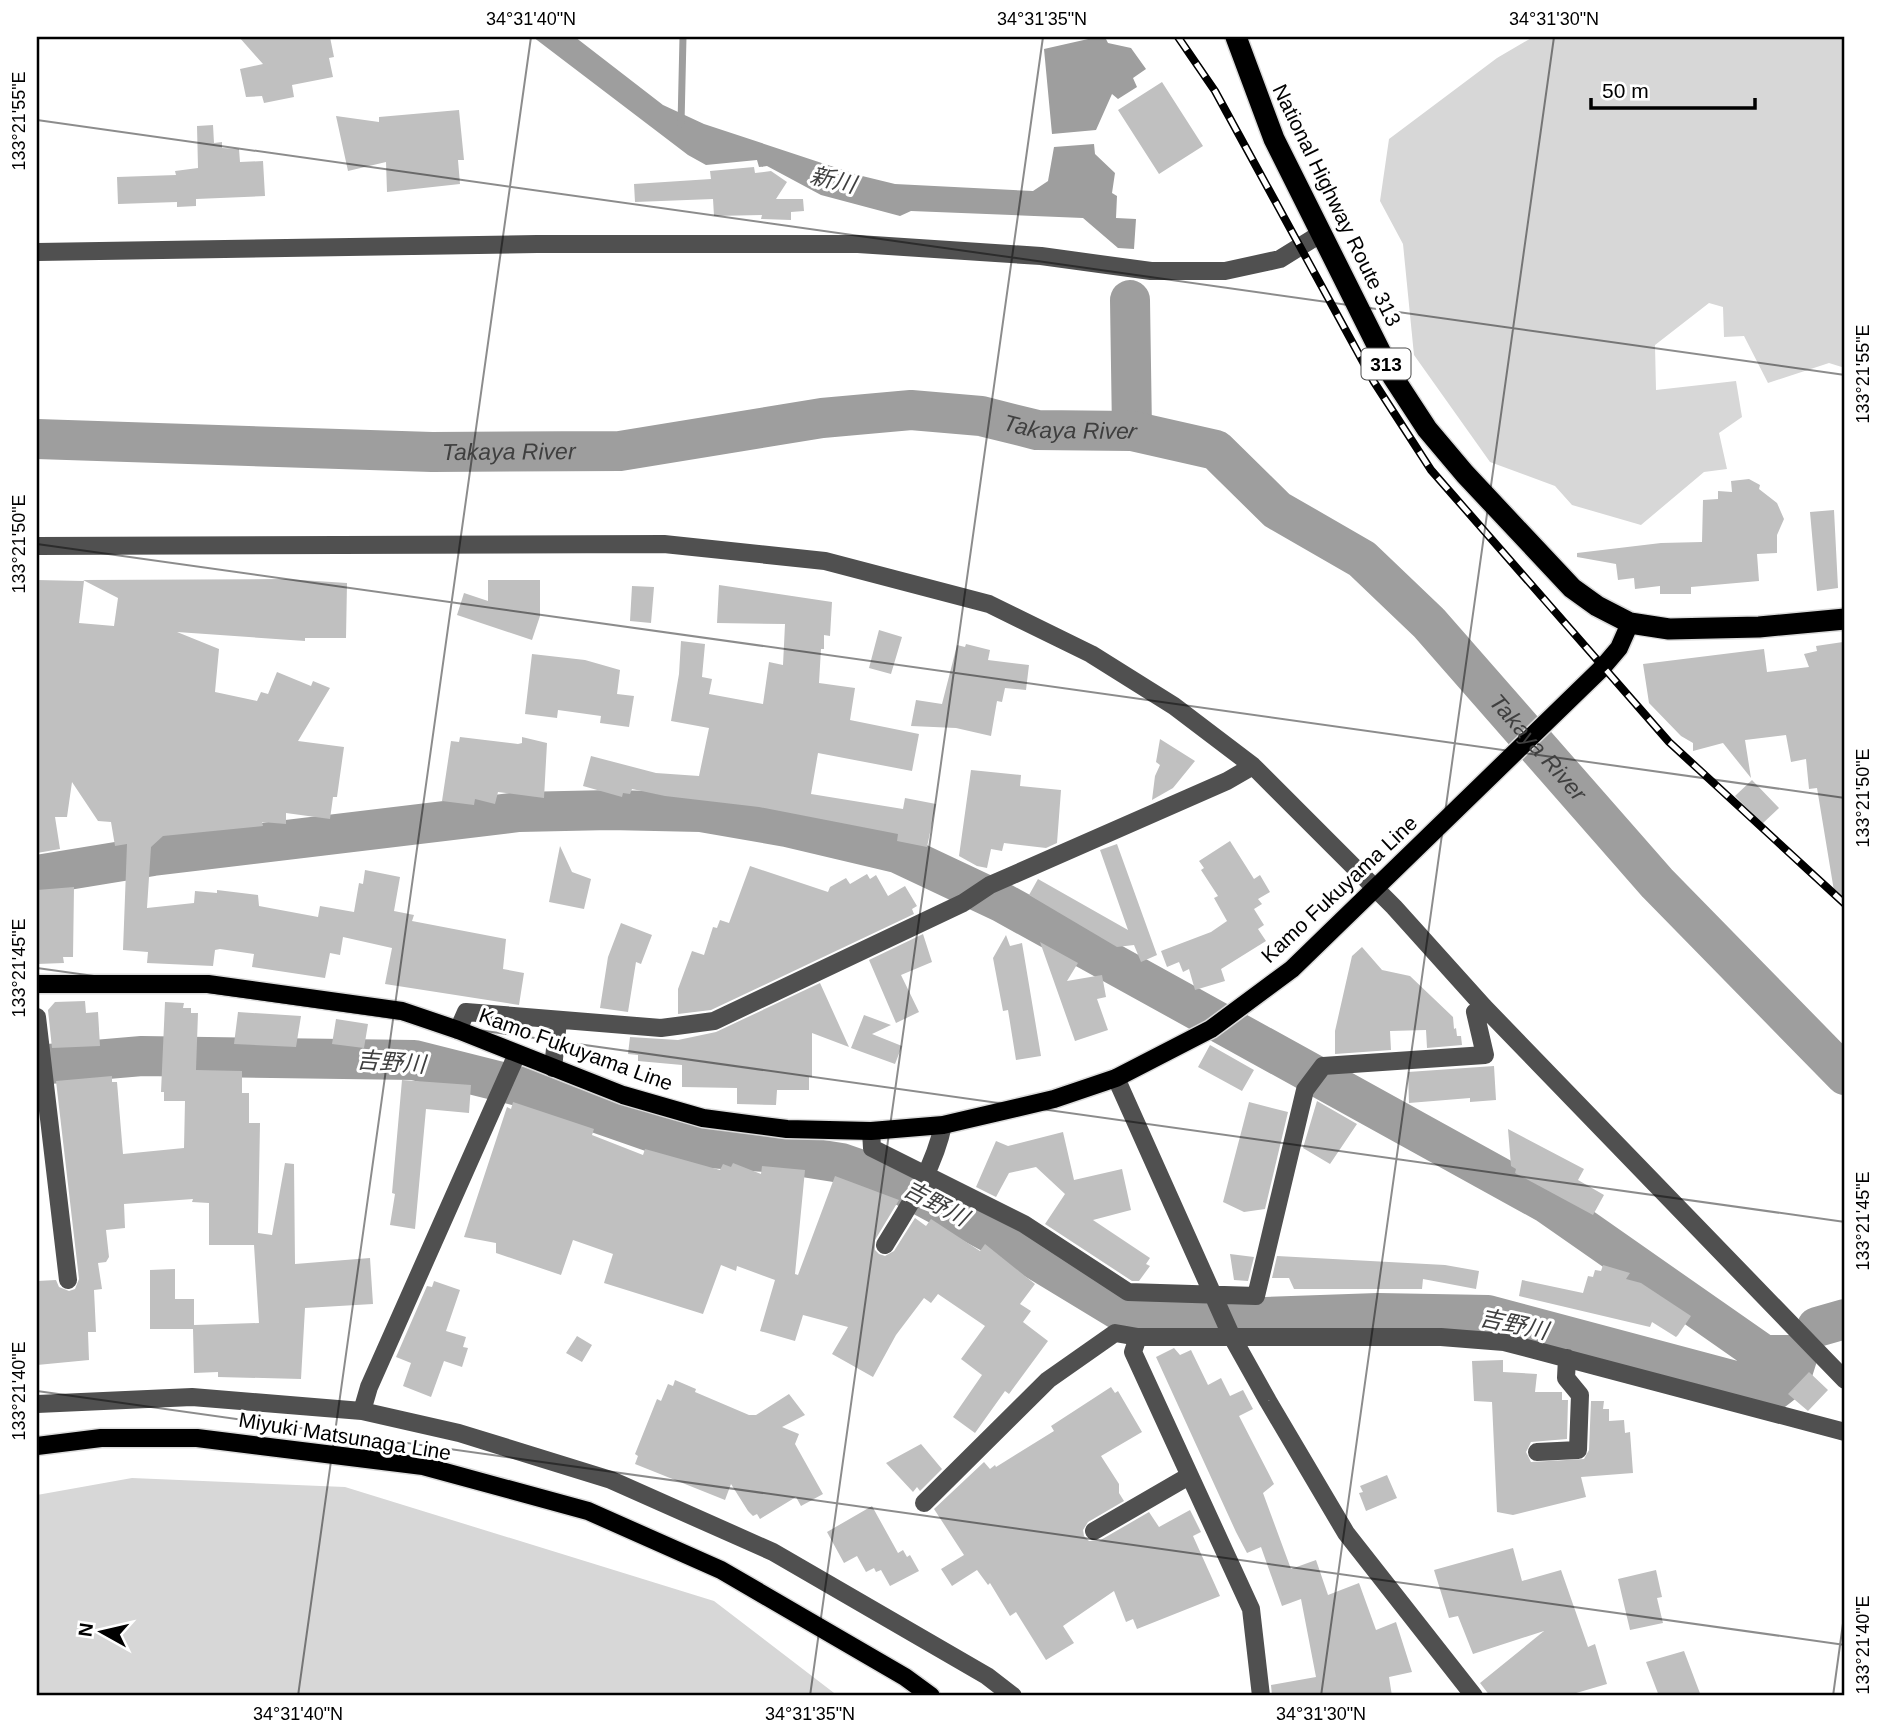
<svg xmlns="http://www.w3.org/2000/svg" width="1882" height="1733" viewBox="0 0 1882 1733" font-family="Helvetica,'Noto Sans JP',sans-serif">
  <rect width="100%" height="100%" fill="#fff"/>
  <path fill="#d7d7d7" d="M1533,37H1845V368L1829,363L1768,383L1744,336L1724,337L1723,307L1709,303L1655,345L1656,390L1736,381L1742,417L1719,433L1727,469L1704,472L1641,525L1572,505L1555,486L1490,462L1414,355L1403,244L1380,201L1389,139L1497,58Z
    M132,1478L345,1487L714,1601L838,1696H37V1495Z"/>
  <path fill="#9e9e9e" d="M533,37H575L663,105L704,124L858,175L895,184L1033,191L1048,181L1054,147L1094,144L1095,154L1115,173L1112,193L1117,196L1116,218L1136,219L1134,249L1118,248L1083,218L911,211L900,216L821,195L767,166L759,167L757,160L706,165L688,155Z
    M1097,37H1105L1108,43L1131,48L1146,69L1133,78L1137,87L1118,99L1112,94L1096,130L1052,134L1044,49Z"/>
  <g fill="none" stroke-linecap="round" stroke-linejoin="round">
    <path stroke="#9e9e9e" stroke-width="7" d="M681,124L683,37"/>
    <g stroke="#9e9e9e" stroke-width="40">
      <path d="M1130,300L1132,431"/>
      <path id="s1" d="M37,439L432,452L620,451L822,418L911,410L981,416L1037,430L1132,431L1216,450L1277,510L1362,559L1429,623L1657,883L1845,1075"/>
      <path d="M37,875L153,856L519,812L610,810L701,812L787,827L897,853L1003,903L1548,1204L1764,1355H1798L1791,1377L1773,1391L1488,1315L1378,1313L1210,1319L1122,1312L1000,1238L896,1182L841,1163L778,1153L695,1147L526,1088L414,1060L142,1056L37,1065"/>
      <path d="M1817,1327L1845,1319"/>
    </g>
  </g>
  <path fill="#c0c0c0" d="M239,37H330L334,57L329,58L333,77L292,85L294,97L264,103L262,96L246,97L240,69L263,64Z
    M1162,82L1203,146L1159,174L1118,110Z
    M459,110L464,160H458L460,184L387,192L386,162L348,171L336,116L379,122V117Z
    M213,125L214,143L222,142V148L239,149L240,162L263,161L265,196L196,199V206L177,207V202L118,204L117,177L176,175L175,171L198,168L197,126Z
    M754,167L755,173L771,171L787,182L776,199H803L804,211L791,212V220L761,219L762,215L714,216L713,199L635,202L634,184L711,179L710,171Z
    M1749,479L1760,485L1759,489L1777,503L1784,519L1777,535V553L1757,554L1759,581L1691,587V594H1660V586L1635,589L1634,578L1618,580L1616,564L1577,557V553L1661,543L1702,542L1703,500L1718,499V491L1732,492L1731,481Z
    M1834,510L1838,588L1817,591L1810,512Z
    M285,579L347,583L346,638H305V641L177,632L219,649L215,692L257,701L261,692L268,694L277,672L311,686L313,681L330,688L298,741L344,747L337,797H333L330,819L286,813V824L262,822L263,826L163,836L151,847L147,908L194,903L195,891L217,893V890L258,895L259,906L318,917L320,906L354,912L359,883L363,884L365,870L400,877L394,911L414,915L412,921L506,939L503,969L524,973L519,1005L385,984L392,948L343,937L340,955L330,953L325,978L252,967L254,954L220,949L215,950L213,966L147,963L148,952L123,950L127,844L115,846L111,822L98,821L72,782L67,817H55L60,849L37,853V580L84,581L79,623L114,626L118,598L83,580Z
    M488,580H540V616L532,640L457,615L464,593L488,601Z
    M719,585L832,602L830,636L824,635V649H821L819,683L855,688L850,720L919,734L912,771L818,753L811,794L903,809L905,798L936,804L927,847L897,841L898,834L759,807L665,796L632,789L630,794L623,793L622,797L583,786L591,756L656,773L699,776L709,728L671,721L679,674L681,641L705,644L702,677L712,679L709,694L763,704L769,662L783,665L785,624L717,623Z
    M632,586L654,587L651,623L630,621Z
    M879,630L902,637L891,674L869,668Z
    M1843,642L1845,897H1835L1817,788L1809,789L1806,759L1791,762L1786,735L1745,740L1751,778L1723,743L1693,751V743L1681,736L1649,703L1643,664L1764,649L1767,672L1809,667L1804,654L1817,651L1816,646Z
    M966,644L990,650L988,660L1029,665L1026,690L1005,688L1002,702L997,701L991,736L956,728L911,726L916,700L942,704L957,645L965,647Z
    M532,654L585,660L620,670L617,694L634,696L629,727L600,723L601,716L558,710L557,718L525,714Z
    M460,737L518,744L522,743V737L547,743L544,798L498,792L495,804L475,799L474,805L442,801L451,741L459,742Z
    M1160,739L1195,761L1173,788L1152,800L1155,776L1160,765L1156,762Z
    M971,770L1021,775L1020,786L1061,790L1057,843L1046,848L1004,843L1002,851L991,849L987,868L977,866L959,856Z
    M1752,780L1779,808L1762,824L1735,796Z
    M1230,841L1254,879L1260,875L1270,892L1258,899L1262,904L1254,909L1264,925L1258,929L1266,941L1221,969L1225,981L1195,990L1189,969L1183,972L1179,962L1167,967L1161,951L1211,932L1227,921L1214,898L1218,896L1201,870L1204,868L1199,861Z
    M1117,844L1157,955L1141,962L1134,945L1117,947L1029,895L1038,879L1128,930L1100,850Z
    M560,846L572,872L591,879L584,909L549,902Z
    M750,866L828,892L830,887L846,878L850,884L867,874L870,879L876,875L888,896L905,886L917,906L912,909L914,914L711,1010L678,1014V989L692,951L704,955L713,927L717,928L720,920L729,923Z
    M74,887L73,957H63L64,963L37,964V890Z
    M621,923L652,935L641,964L636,962L628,1012L600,1008L608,957Z
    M923,934L932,962L901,975L919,1012L896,1023L869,960Z
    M1006,935L1010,946L1022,943L1041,1056L1016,1060L1008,1010L1003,1011L993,958Z
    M1040,942L1078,963L1067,981L1102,975L1106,997L1097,999L1108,1030L1075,1041Z
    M1362,947L1382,970L1410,976L1453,1017L1454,1029L1456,1028L1457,1036H1461L1462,1045L1427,1048L1426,1030L1390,1031L1391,1050L1335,1054V1031L1352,956Z
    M820,983L849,1047L812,1033V1077H809V1090H777L776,1105L737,1104V1088L682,1087V1065L638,1061V1055L628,1054L630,1037L678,1040L716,1032Z
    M85,1001L86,1013L98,1012L100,1046L52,1048L48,1010L55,1002Z
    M165,1002L184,1003L183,1008H191V1013H198L196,1070L242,1071V1093H249V1123H260L258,1233L272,1235L285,1163L294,1164L295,1264L370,1258L373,1304L305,1308L301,1379L218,1377V1372L194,1373L193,1329H150V1270L175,1269V1299H194V1325L259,1323L254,1245H209V1203L192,1202L193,1199L124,1204L125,1228L106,1230L109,1257L106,1262L98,1263L102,1289L94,1290L96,1332H88L89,1360L37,1365V1281L56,1280L59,1287L69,1291L75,1289L79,1279L56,1081L112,1076V1082H117L123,1154L184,1148L185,1101H164V1092H161Z
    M238,1012L301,1016L296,1047L234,1044Z
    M864,1015L891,1025L872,1034L902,1046L895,1064L851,1048Z
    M336,1019L368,1024L364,1048L332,1044Z
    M1210,1045L1254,1070L1242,1091L1198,1067Z
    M1494,1066L1496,1100L1470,1102V1098L1409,1103L1408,1072Z
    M402,1080L471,1085L469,1113L426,1109L415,1229L390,1225L395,1194L392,1193Z
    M1317,1101L1357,1124L1330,1164L1303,1148Z
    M513,1102L594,1129L592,1135L643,1155L645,1149L720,1170L723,1164L731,1167L733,1163L761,1174L762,1166L805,1170L795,1274L798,1275L835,1176L899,1200L875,1240V1250L879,1254L885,1256L894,1251L915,1218L926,1226L931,1219L980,1251L985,1244L1035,1284L1020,1304L1031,1311L1023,1322L1048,1341L1009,1394L1005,1391L975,1433L953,1417L982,1375L961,1359L985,1326L938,1294L931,1303L924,1298L896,1335L873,1377L832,1354L848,1327L803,1315L795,1341L760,1331L775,1280L737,1266L736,1271L721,1265L703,1314L604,1283L613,1254L573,1240L561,1275L496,1253V1243L464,1237L507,1107L511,1109Z
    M1249,1102L1288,1112L1265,1209L1244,1212L1223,1202Z
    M1508,1129L1584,1169L1578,1180L1604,1195L1593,1215L1515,1173L1516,1169L1511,1166Z
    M1063,1132L1074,1180L1122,1169L1131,1210L1093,1220L1150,1258L1146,1264L1150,1266L1139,1281H1132L1045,1224L1065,1194L1036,1167L1009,1173L996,1197L976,1187L996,1141L1008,1146Z
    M1230,1254L1254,1257L1248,1281L1234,1280Z
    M1277,1256L1445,1265L1479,1271L1476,1289L1423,1279L1422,1289H1294L1289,1278H1272Z
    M1603,1265L1630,1273L1626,1279L1641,1283L1691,1316L1678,1335L1676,1337L1652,1322L1650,1327L1519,1296L1522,1280L1583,1293L1588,1276L1593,1277L1595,1270L1601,1271Z
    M434,1281L460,1290L446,1331L466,1337L463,1347L468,1348L462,1367L444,1361L431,1397L403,1386L411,1363L396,1357L427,1286L432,1287Z
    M577,1336L592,1345L582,1362L566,1353Z
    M1174,1348L1180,1355L1191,1350L1208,1385L1221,1378L1230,1396L1243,1390L1253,1409L1239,1416L1274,1484L1263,1493L1291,1569L1316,1560L1328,1595L1359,1583L1376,1630L1396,1622L1412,1672L1389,1677L1392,1696H1272L1271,1685L1316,1677L1301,1599L1282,1606L1261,1547L1247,1553L1236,1532L1156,1357Z
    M1503,1360V1372L1537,1374L1535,1392H1562V1400H1568L1567,1439L1531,1442L1526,1452L1531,1462L1584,1459L1589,1450L1591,1401H1604L1603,1409H1609V1421L1624,1420L1625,1433L1630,1432L1633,1473L1581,1477L1586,1497L1513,1515L1497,1512L1492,1402L1474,1401L1472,1361Z
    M1809,1372L1828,1390L1808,1411L1788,1394Z
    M675,1380L696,1389L695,1392L749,1415H756L789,1394L805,1415L782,1427L799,1434L795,1444L823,1494L801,1506L796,1497L760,1519L757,1514L753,1516L748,1511L731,1484L725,1500L635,1464L638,1456L635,1454L657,1399L661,1401L668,1384L673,1386Z
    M1111,1387L1115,1393L1118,1391L1142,1432L1101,1456L1119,1484V1493L1124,1501L1088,1522L1083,1530L1084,1536L1089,1541H1099L1149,1512L1159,1527L1190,1510L1201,1532L1193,1536L1220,1596L1137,1629L1133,1619L1126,1622L1114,1591L1063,1626L1074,1643L1046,1660L1016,1612L1010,1616L990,1583L988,1585L977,1570L952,1586L941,1569L964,1555L934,1509L984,1462L990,1469L995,1465L996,1467L1054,1431L1051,1426Z
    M921,1444L942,1469L920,1491L917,1487L913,1492L886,1463Z
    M1387,1475L1397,1498L1366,1511L1359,1493L1363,1492L1360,1486Z
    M872,1506L898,1553L903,1550L907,1557L910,1555L919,1571L890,1586L881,1570L876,1572L874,1568L866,1572L857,1556L844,1563L827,1532Z
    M1513,1548L1522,1581L1561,1570L1588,1647L1595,1644L1607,1684L1566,1696H1490L1480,1683L1544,1631L1473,1654L1458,1616L1449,1618L1434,1570Z
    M1656,1570L1662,1597L1657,1598L1663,1623L1630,1630L1618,1579Z
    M1684,1651L1701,1696H1659L1646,1662Z"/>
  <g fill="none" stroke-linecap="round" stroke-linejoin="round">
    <defs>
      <path id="major" d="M37,984H208L402,1011L458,1030L623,1095L703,1118L787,1129L871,1131L943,1125L1054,1099L1116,1078L1211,1029L1292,969L1602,668L1619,648L1630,623
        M37,1446L101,1438H197L423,1466L588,1511L721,1570L905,1677L931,1696"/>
      <path id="highway" d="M1236,37L1274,139L1393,377L1427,429L1465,474L1572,588L1597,606L1630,623L1669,629L1759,627L1845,619"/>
    </defs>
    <use href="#major" stroke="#dbdbdb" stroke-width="21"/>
    <use href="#highway" stroke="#dbdbdb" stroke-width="24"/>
    <path stroke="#505050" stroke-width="18" d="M37,252L537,244H858L1041,256L1151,271H1225L1280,259L1322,233
      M37,546L664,544L825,561L989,604L1091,654L1174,706L1253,766L1394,907L1484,1007L1845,1380
      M37,1017L68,1280
      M458,1030L466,1012L661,1028L714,1021L963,903L990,885L1227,781L1253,766
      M553,1068L558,1021
      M1116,1078L1231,1335L1268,1401L1346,1533L1474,1696
      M871,1131L872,1148L1024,1224L1128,1292L1256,1296L1305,1090L1323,1066L1485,1055L1475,1012L1484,1007
      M885,1245C908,1207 934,1169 943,1125
      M37,1404L192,1397L362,1411L459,1433L611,1480L773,1552L987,1676L1013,1696
      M362,1411L369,1387L517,1054
      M1537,1452L1578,1450L1580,1395L1566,1378L1567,1358
      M924,1503L1048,1380L1115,1333L1138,1337
      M1094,1531L1189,1476
      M1261,1696L1251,1609L1133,1352L1138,1337H1441L1504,1342L1845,1432"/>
    <use href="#major" stroke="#000" stroke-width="18"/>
    <use href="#highway" stroke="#000" stroke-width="21"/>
    <defs>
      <path id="rail" d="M1178,37L1215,91L1374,382L1431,470L1669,742L1845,904"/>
    </defs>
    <use href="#rail" stroke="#000" stroke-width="8"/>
    <use href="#rail" stroke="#fff" stroke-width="5" stroke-dasharray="16" stroke-linecap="butt"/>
  </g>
  <path fill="none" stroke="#000" stroke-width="2" stroke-opacity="0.45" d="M37,120L1845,375M37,544L1845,798M37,968L1845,1222M37,1391L1845,1645M298,1696L531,37M810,1696L1043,37M1321,1696L1554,37M1833,1696L1845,1609"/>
  <g text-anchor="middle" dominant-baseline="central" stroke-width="6" stroke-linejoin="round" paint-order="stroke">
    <rect fill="#fff" stroke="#4c4c4c" stroke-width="2" x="1361.5" y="348.5" width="49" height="31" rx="5"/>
    <g font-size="19" font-weight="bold" fill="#000">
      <text x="1386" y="364">313</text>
    </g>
    <g font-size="21" fill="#000" stroke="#fff">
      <text transform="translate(1337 205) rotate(64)">National Highway Route 313</text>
      <text transform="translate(1339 889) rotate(-43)">Kamo Fukuyama Line</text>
      <text transform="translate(576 1049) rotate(20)">Kamo Fukuyama Line</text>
      <text transform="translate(345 1436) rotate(9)">Miyuki Matsunaga Line</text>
    </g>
    <g font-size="23" font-style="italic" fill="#3f3f3f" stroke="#fff">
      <text transform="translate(833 180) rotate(13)">新川</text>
      <text stroke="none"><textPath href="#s1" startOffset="1038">Takaya River</textPath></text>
      <text stroke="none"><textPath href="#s1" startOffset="472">Takaya River</textPath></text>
      <text stroke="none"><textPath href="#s1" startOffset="1628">Takaya River</textPath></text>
      <text transform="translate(391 1062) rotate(4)">吉野川</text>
      <text transform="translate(936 1203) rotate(28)">吉野川</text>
      <text transform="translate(1514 1324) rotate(12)">吉野川</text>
    </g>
  </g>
  <rect width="1882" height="1733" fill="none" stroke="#ffffff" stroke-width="77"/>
  <g transform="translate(102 1632) rotate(278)" stroke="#ffffff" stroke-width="5" paint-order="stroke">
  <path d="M0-5L12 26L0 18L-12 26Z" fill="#000000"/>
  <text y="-10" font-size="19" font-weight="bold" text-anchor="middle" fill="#000000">N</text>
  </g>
  <path d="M1591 98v10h164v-10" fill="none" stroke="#000000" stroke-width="3.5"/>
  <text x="1602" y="98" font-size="21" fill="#000000" stroke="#ffffff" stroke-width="5" paint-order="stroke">50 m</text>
  <rect x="38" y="38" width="1805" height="1656" fill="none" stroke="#000" stroke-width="2.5"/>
  <g font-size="18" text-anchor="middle" fill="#000">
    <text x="531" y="25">34°31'40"N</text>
    <text x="1042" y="25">34°31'35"N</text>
    <text x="1554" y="25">34°31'30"N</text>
    <text transform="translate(19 121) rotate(-90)" y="6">133°21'55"E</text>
    <text transform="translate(1863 374) rotate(-90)" y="6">133°21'55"E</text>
    <text transform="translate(19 544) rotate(-90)" y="6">133°21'50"E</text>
    <text transform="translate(1863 798) rotate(-90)" y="6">133°21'50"E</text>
    <text transform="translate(19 968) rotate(-90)" y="6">133°21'45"E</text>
    <text transform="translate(1863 1221) rotate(-90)" y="6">133°21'45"E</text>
    <text transform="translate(19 1391) rotate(-90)" y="6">133°21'40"E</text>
    <text transform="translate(1863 1645) rotate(-90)" y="6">133°21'40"E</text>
    <text x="298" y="1720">34°31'40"N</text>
    <text x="810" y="1720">34°31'35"N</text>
    <text x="1321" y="1720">34°31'30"N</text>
  </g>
</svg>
